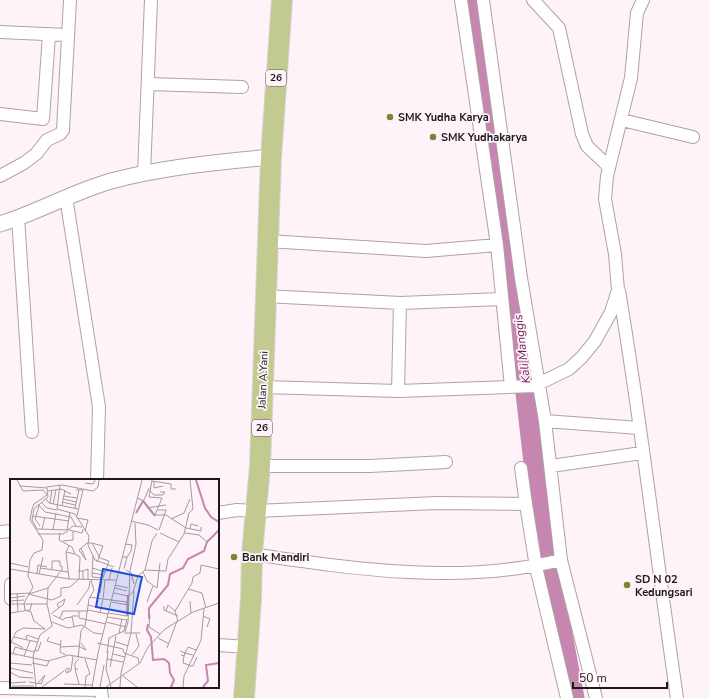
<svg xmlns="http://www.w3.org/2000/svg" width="709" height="698" viewBox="0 0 709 698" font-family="'Nunito Sans',sans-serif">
  <rect width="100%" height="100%" fill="#fdf3f9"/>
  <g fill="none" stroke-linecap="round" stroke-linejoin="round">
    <path stroke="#c786af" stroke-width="23" d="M476,0L518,315L545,549L573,698"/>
    <defs>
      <path id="minor" d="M461,0L497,245L511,387
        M483,0L521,278L545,421L561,560L596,698
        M533,0L559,28L582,134L587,146L608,166
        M0,32L67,35
        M148,84L242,87
        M0,114L43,119L49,35
        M622,120L693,137
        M144,174L151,0
        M0,176L24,163L36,154L47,140L60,134L63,130L70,0
        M66,197L99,407L97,480
        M18,217L32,432
        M268,241L426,251L497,245
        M619,291C642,426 657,563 677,698
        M265,296L400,303L502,299
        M264,387L398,391L534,386L569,369L582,357L595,341L611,312L618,290L615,254L605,199L607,176L631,78L637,13L643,0
        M398,391L400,303
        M545,421L639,428
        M260,466H370L446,462
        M551,466L642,453
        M521,468L526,504
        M218,513L237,510L255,511L437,503L526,504L536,567L567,698
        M0,532L11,531
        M252,554C354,569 459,585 561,560
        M11,584V599
        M218,645L247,647
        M0,688L101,690L102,698"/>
      <path id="tertiary" d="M0,224C38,212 73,192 111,181C163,167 218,162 271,157"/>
      <path id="trunk" d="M244,698L251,599L252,554L260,466L271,157L282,0"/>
    </defs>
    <use href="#minor" stroke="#b0a1a9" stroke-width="14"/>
    <use href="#tertiary" stroke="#b0a1a9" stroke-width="17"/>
    <use href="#trunk" stroke="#d6d5d6" stroke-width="22"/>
    <use href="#minor" stroke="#fff" stroke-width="12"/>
    <use href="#tertiary" stroke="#fff" stroke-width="15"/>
    <use href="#trunk" stroke="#c2ca8f" stroke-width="20"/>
  </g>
  <g fill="#7c8531" stroke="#fdf3f9" stroke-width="1.5">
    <circle cx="390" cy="117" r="4"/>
    <circle cx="433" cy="137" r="4"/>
    <circle cx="234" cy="557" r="4"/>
    <circle cx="627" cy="585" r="4"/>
  </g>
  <g text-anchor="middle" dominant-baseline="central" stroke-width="3.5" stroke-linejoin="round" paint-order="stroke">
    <g fill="#fdf3f9" stroke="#615a5e" stroke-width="1">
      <rect x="266" y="70" width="20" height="16" rx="3"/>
      <rect x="252" y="420" width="20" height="16" rx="3"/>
    </g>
    <g font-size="10" font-weight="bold" fill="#1e181b">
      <text x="276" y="78">26</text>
      <text x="262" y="428">26</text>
    </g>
    <g font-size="11" font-weight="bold" fill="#1e181b" stroke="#fdf3f9" text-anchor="start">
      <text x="398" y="117">SMK Yudha Karya</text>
      <text x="441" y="137">SMK Yudhakarya</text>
      <text x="242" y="557">Bank Mandiri</text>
      <text x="635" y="579">SD N 02<tspan x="635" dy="13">Kedungsari</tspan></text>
    </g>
    <g font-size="11" fill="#1e181b" stroke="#fdf3f9">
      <text transform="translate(263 380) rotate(-88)">Jalan A.Yani</text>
    </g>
    <g font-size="12" font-style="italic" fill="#681a51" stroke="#fdf3f9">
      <text transform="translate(522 349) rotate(-97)">Kali Manggis</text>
    </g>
  </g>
  <g transform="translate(10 479)">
    <rect width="209" height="209" fill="#fdf3f9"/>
    <path fill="none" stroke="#c786af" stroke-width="2" d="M186,1L195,29L201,38L209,43M126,34L133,22L145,37M117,137L118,116M139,140V129L158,106L160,95L173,89L178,80L194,72L197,63L209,51M138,145L137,151L141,158L143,181L154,180L159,184L160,194L164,201L161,208M193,208L198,202L196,186L209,184"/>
    <path fill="none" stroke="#a49ba0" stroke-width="1" d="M142,1L139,18L152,19L145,36M142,2L161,5V10H166M144,3V9L153,7M75,4L83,5L85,1M10,7L37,9L38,18L24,30L22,41L27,50L58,51L63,47L72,48M36,8L52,6L83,12L88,8L89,1M66,11H73L67,37M139,11L144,16H153L155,13H150M38,12L51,10L61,15M54,17L67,19M127,19L134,22L145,36H156L176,49L191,52V48M36,20L39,24L68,30M53,20L66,23M134,21L139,9M31,23L37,29L47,31M52,23L65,26M40,24L42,11M28,25L35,33L61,38L66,47M43,25L46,11M52,26L55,11M29,27L25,40L30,47M65,29L69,11M137,29L156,26M47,30L65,35L79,57L78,66L85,81L104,88M47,30L50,6M148,31H156L149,51M23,37L59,42M67,39L78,41L75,52M161,40L174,34L180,20M121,42L138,46L148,51M32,50L35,38M180,50L181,45L188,47M43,51L46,34M57,51L60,33M59,51L72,54L73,50M50,54L49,61L62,68L65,75L70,78L69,101M175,54L189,56L197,63M28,55H53L58,52M53,62L63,61V52M169,63L174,55L179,34L183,30L180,1M82,64L90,79L99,82L93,99L82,98L83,77M59,67L56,73L65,75M71,69L76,81M56,73L59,100M113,78H117L121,72L122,66L115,65M76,81L69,71L77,64H82L93,67L87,83M0,84L18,88M30,89L58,93M82,89L96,93M0,90L59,100L106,101M42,90V82H50V87H52V92M114,90L117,78M116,91L121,94L124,105M135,91L156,92L158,80L169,63L150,54M68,92H73V101M73,92L78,90V101M133,93L137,102L147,109L150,84M82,94L94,96M27,95L28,86L37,88M29,95L33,78M99,101L102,89M105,106L118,109M105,109L117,112M178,110L192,114L196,129M7,114L8,133M90,114L92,102M104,114L118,117L123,113L128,97L135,91L142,62L147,54M0,115L22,114L38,109M18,115L42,121L51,117V109L60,108L68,101M80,118L92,120M0,119L15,117M93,120L95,101M0,122L14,121M180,122L181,134M102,123L118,126M137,123L143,107M0,125H37M67,126L79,109L80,102M78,126L91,129L90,134M154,127V131L168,137M91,129L93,120L117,123L116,125M78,131L98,135M69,132V139L96,145M156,132L158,126L165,132M0,134L20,131L22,124M98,134L117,137M41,135L50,128L53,126L55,120L47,125L49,129M43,136L53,141L55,139L62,138M140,136L139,148L150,155M193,137L200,140L197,148M97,138L117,141M50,139L53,132H78M168,142L165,132L182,104L183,98L190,94L191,86L209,90M42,143L58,149L72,146L84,154L93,155M96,143L116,148M75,147L79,120L84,111L81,101M64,148L62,137H68M6,153L13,149L35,150L24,142L21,133L15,131L14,124L23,108L18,97L20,81L24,74L32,71L33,61L20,41L22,30L24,25L37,16L33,11L13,12L7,1M115,153L118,143L120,92L126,65L125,44M109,154L112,140M114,154H130M4,158L27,163M39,158L37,162L50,166M148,159L159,165M16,161L17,156L28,160M51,161L50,173L56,176M1,163L12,168V171M106,163L118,167M87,164L113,170L114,174L128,179L129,184M0,165L6,153M51,168L68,167L76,171L71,164M157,169L167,142M24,171L28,172L31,163M98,172L96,190L101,208M170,172L175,174L178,168L186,171M0,174L38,182L59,176L87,181M97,174L99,159L114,152L117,140M3,175L5,168L24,173M103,175L115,178M122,176L129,167L126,155M171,176L174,177L175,174L183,176M14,177L20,162M174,177L173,184L179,186M68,179L71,152L74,147M75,180L80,195L76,197L75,208M97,180L113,183M0,184L22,186M22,184L37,187L39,182M179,187H183L187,178M100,188L106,157M0,189L23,194M65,190L69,205M68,190H65V184L69,180M0,193L9,198L23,199M57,193L60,190L58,189L55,191L57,194L61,192L63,177M113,197L127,208M0,201L1,204L16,203M19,203L31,205L35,196L28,204M54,205L82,206M2,207H24M26,208L23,177L30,156L42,147L37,125L38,109L50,93M32,208L54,192M82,208L88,174L132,1M90,208L94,186M96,208L130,184L138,168L155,150L183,133L209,124M110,208L111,194L121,154L124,112M173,208L174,197L191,161L194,130"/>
    <path fill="#1d4ed8" fill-opacity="0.15" stroke="#1d4ed8" stroke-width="2" d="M93,90L132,98L124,135L86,128Z"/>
    <rect width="209" height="209" fill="none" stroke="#1e181b" stroke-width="2"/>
  </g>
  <path d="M573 682v6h94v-6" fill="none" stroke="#1e181b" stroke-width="2"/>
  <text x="579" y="682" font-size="12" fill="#1e181b" stroke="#fdf3f9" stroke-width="3" paint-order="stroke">50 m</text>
</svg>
